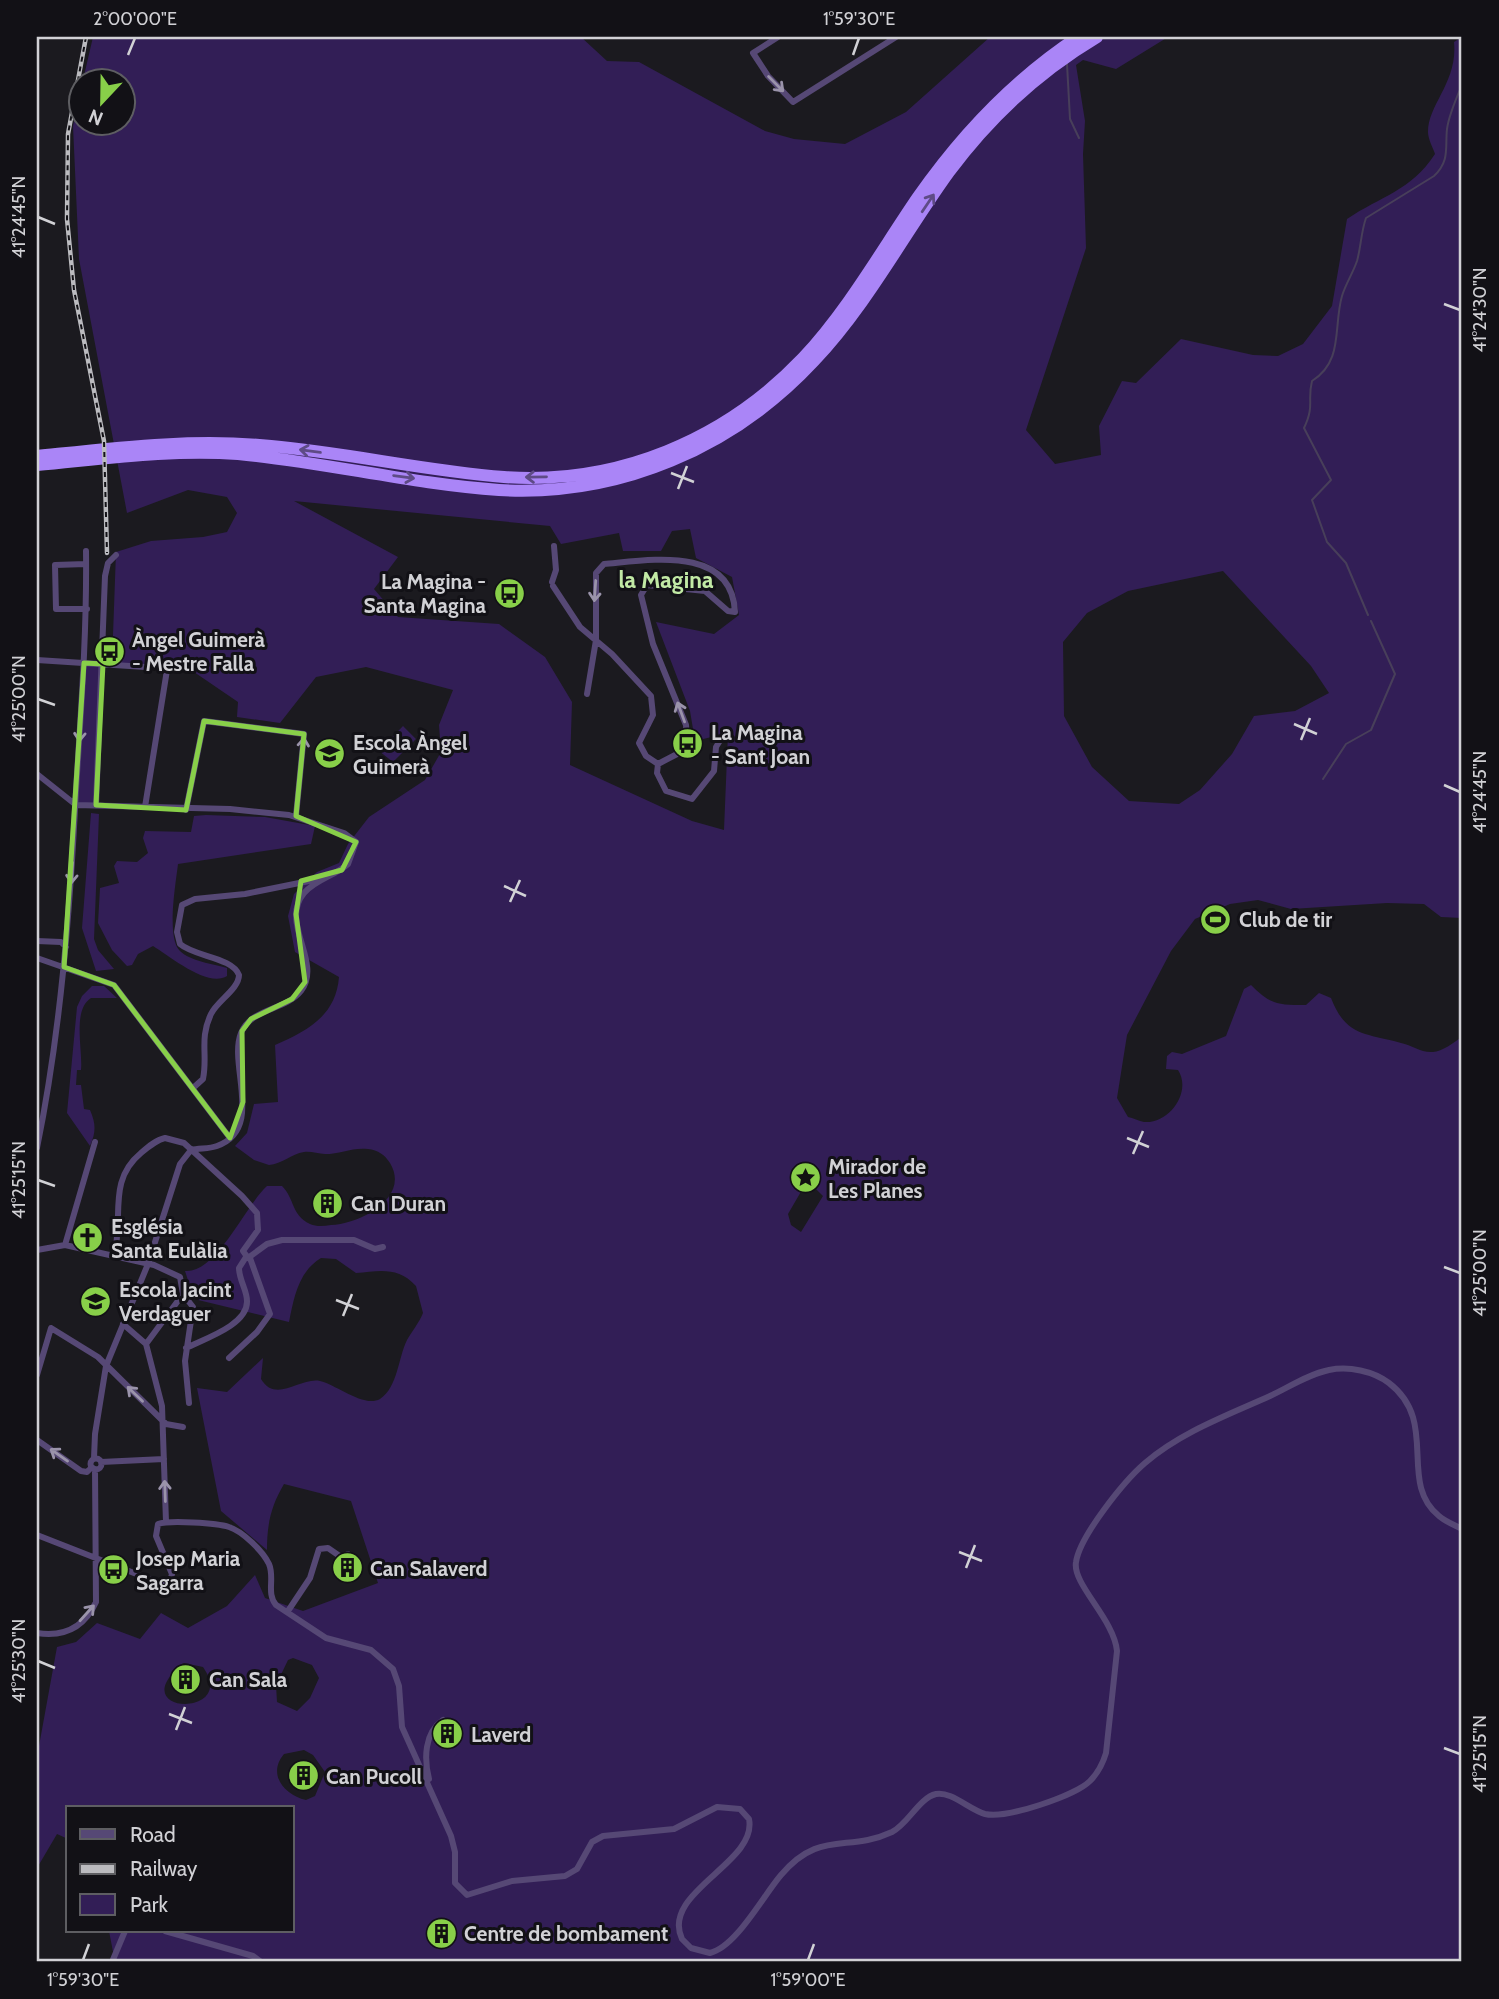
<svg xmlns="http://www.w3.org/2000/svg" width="1499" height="1999" viewBox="0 0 1499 1999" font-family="Cabin,sans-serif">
  <rect width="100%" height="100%" fill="#1b1a1f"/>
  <path fill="#321e56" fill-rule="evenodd" d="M93,37H581L607,61L639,62L765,131L794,139L845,144L906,112L990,37H1168L1116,69L1083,60L1076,65L1085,121L1083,154L1086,248L1026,430L1055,464L1101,455L1099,426L1122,381L1136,383L1181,339L1253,355L1278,356L1303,344L1332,306L1347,219C1381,196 1411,191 1435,154C1433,148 1428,139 1428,132C1428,104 1458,82 1454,42L1462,37V918L1441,917L1424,904L1387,903L1291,909L1258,900L1230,904L1195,919L1171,951L1127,1035L1117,1098L1128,1117C1133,1118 1139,1121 1144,1122C1170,1124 1192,1091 1178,1070L1166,1069L1167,1056L1172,1052L1182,1054L1226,1036L1244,989L1251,985C1271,1005 1278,1005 1306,1005L1319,993L1331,998C1346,1037 1366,1033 1401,1043C1412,1045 1421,1053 1433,1052C1442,1052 1454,1042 1462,1037V1962H115L109,1931H292V1808H68V1839L57,1834L37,1868V1757L57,1647L76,1642L97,1623L140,1639L161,1613L188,1628L227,1606L255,1575L265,1598L303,1611L378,1583L351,1501L284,1484C271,1506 267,1524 267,1550L221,1511L197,1388L227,1392L263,1358L261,1379C276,1404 300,1377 320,1381C337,1385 364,1408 380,1399C398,1387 398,1358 407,1340C412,1331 419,1323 423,1313L416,1286C398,1266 379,1271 356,1273L336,1259L321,1258C298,1272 294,1298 289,1322L194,1299L185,1271C216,1274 245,1206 267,1186H282C295,1199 291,1215 310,1224C317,1227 324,1226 331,1225C359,1224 411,1198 390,1163C385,1155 378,1150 368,1149C353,1147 340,1154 325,1154C318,1154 311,1151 304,1152C291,1154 282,1164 269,1165L254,1160L235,1146L247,1133L254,1104L278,1102L275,1045C307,1031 336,1016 339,977L295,952L288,916L294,894L317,872L339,863L348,844L369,817L425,780L441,752L439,725L453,690L366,667L316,677L280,723L237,717L238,702L194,672L112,663L116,552L151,541L203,537L227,532L237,513L227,497L188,490L127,513L79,259L73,126L80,94V122H122V80H83ZM294,501L550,526L561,544L619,533L623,551H661L672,531L690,529L696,558L732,577L739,615L714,634L656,622L690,711L695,741L728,733L724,830L692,821L570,765L572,702L545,657L499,624L398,617L374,589L398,557ZM1223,571L1311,666L1329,693L1295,711L1254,716L1232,754L1200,790L1179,804L1129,801L1092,767L1064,716L1063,642L1087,613L1128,591ZM806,1183H810L823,1196L801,1232L791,1225L788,1214ZM293,1658L312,1665L319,1678L310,1698L297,1711L277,1702L276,1685L288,1660ZM184,1663L203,1667C237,1715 137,1715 172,1674C177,1669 177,1666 184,1663ZM304,1750L313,1755L325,1772L315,1796L306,1800C284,1795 267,1774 284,1754Z
    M84,663L103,664L93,804H77Z
    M403,726L416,739L393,762L379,751Z
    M91,813L99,814L94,939L98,950L114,969L96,971L82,928Z
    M206,815L265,817L315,826L311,844L178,864C176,882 166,938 180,951C190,961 213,964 227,968V976C208,988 171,957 153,946L138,954L132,965L127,966L112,950L98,923L100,888L119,883L114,866L117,861L137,862L148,853L143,838L145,831L191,832L194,816Z
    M92,986H104L117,998H91C72,1010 83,1050 81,1070H77L76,1085H81L84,1109L90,1110C96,1124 96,1132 90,1146L67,1113L77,1007L82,996Z"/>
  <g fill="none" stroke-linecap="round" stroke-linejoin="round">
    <path stroke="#483f5a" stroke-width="2" d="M1067,64L1070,119L1079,138
      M1368,615L1346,563L1327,542L1312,500L1331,480L1304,428C1315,405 1307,401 1312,381C1344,361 1333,327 1342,296C1345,285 1353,273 1357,261C1361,247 1361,232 1366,218L1434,176C1450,161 1445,148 1447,129C1449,114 1456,99 1462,85
      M1323,779L1346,744L1371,730L1395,674L1371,621"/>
    <path stroke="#564875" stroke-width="6" d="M778,37L753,53L768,76L793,102L896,37
      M86,564L55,565L56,609H87
      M552,582L556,570L554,546
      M553,586L580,627L612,654L651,696L653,715L639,743L646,756L658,764
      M37,660L145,667
      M587,694L596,640V573L604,564C650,560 732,545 735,612L728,611L705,591L647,585L641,595L653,644L686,725L687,739L679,753L658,764
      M658,764L657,773L666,791L692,799L714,771L716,747L721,739
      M37,774L76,805
      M76,805L230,809L289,815L344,833L356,842L348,864C335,876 316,879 304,893C279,923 323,962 301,991C285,1011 251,1008 241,1033C228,1065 265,1129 217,1146C209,1149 200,1148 191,1150L180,1164L148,1264L106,1366L95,1434L94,1458
      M96,805L105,576L108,563L116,555
      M145,807L167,670
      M186,810L204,721L304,734L296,816
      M37,941L61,942L66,947
      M37,958L114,985L230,1138
      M193,1088L203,1079C208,1055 199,1039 211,1014C217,1001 239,989 239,975C232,957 195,957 180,944L177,932L182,905L195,899L245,894L319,879
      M37,1148C61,1030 70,910 76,790C81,710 87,631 86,551
      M65,1245L95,1142
      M37,1250L65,1245L154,1265L180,1277L183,1294
      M114,1257C124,1217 107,1181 141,1153C148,1147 156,1140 165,1138L184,1143L242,1196L257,1213L258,1230L243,1251L248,1258L267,1244L282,1240H354L375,1249L383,1247
      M123,1324L146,1344L162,1406L166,1522
      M146,1344L183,1294L193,1307L185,1361L189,1403
      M186,1348C204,1339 248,1325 247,1301C247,1290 239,1280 239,1268L246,1257
      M229,1358L257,1332L270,1314L250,1258
      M37,1375L51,1328L98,1357L166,1424L183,1427
      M37,1440L81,1471L87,1472L92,1467
      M90.5 1464a5.5 5.5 0 1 1 11 0a5.5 5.5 0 1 1-11 0Z
      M101,1462L164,1459
      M37,1535L162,1584L170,1581L172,1574L156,1536L158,1524C169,1520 217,1523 229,1527C242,1531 263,1551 269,1564C275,1578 266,1593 276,1605L326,1638L371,1650L393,1669L399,1686L402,1727L451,1836L455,1852V1883L467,1895L512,1881L565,1876L577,1869L592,1842L603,1836L674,1829L717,1807L740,1809L749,1819C758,1863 660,1892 682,1939L691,1948L710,1953C736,1947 763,1896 781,1875C820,1829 847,1853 892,1832C908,1824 919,1798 936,1794C951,1791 970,1810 985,1814C1006,1819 1075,1796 1090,1781C1098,1773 1103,1763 1106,1753L1117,1651C1114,1619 1072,1584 1076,1562C1080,1536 1124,1481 1145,1463C1181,1432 1228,1415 1270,1396C1289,1387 1309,1374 1329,1370C1349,1366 1373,1371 1389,1383C1440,1422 1397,1482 1439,1516C1446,1522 1455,1525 1462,1529
      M288,1611L310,1578L319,1549L328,1548L341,1557L348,1554
      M37,1633C63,1637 84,1628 96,1602L95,1469
      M429,1779C424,1759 424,1733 443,1720
      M165,1931L253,1956L261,1962
      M112,1962L125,1931"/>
    <path stroke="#aa85f7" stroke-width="12" d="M37,456C114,448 193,438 271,446C349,453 426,471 504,477C617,485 725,440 803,358C848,310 881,251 918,197C962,134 1013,80 1078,37
      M37,465C103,459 171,449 238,454C325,462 411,484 499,490C619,497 733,448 814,361C867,305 904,234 949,172C989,118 1040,71 1097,37"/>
    <defs>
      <path id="rail" d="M86,37L68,134L67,219L74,290L104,441L107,553"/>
    </defs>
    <use href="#rail" stroke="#bbbbbf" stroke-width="4.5"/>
    <use href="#rail" stroke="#121116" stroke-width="2" stroke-dasharray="5" stroke-linecap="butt"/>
  </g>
  <defs><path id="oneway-shaft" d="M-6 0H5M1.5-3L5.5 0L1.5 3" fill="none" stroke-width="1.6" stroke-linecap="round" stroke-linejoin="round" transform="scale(1.75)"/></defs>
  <g stroke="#9a93aa">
    <use href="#oneway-shaft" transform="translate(776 84) rotate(45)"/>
    <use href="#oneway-shaft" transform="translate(595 591) rotate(94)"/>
    <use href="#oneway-shaft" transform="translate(681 712) rotate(-110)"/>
    <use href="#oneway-shaft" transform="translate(80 731) rotate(93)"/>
    <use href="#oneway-shaft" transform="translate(303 748) rotate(-84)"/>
    <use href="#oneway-shaft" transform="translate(72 873) rotate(93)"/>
    <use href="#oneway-shaft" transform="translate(135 1394) rotate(-136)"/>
    <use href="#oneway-shaft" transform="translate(59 1455) rotate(-145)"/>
    <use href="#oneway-shaft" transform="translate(165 1491) rotate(-92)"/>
    <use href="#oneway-shaft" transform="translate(87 1613) rotate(-48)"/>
  </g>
  <g stroke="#5e4b86">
    <use href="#oneway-shaft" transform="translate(928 203) rotate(-56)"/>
    <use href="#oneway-shaft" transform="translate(310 451) rotate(-172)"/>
    <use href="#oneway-shaft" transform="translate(404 477) rotate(8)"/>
    <use href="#oneway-shaft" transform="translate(536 477) rotate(179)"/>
  </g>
  <path fill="none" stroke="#88cf49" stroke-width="5" stroke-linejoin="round" d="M84,663L103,664L96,805L186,810L204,721L304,734L296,816L356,842L342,870L301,881L296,914L305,982L292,999L251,1019L242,1031L243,1102L230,1138L114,985L64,967Z"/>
  <path fill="none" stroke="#d1d1d5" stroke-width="2.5" d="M128,55L135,38M853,55L859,38M38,217L55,224M1444,304L1460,310M671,473L694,482M678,489L687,466M38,699L55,705M1294,724L1317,734M1301,740L1310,718M1444,785L1460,792M504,886L526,896M510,902L520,880M1127,1138L1149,1147M1133,1154L1143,1131M38,1180L55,1186M1444,1267L1460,1273M336,1300L359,1309M343,1316L352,1294M959,1552L982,1561M966,1568L975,1545M38,1661L55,1668M169,1714L192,1723M176,1730L185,1707M1444,1748L1460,1754M83,1960L89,1944M808,1960L814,1944"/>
  <defs>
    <symbol id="bus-disc" viewBox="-11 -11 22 22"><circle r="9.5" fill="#88cf49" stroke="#121116"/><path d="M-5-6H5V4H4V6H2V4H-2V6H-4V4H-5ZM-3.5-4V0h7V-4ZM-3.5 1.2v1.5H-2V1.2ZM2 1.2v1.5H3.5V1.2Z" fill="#111"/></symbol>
    <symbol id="school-disc" viewBox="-11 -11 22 22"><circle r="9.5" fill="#88cf49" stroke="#121116"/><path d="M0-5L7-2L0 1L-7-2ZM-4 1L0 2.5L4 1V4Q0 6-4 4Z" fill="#111"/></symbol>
    <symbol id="stadium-disc" viewBox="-11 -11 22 22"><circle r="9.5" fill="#88cf49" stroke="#121116"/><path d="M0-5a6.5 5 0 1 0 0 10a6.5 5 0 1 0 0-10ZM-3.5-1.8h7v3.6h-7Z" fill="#111"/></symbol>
    <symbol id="sight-disc" viewBox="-11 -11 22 22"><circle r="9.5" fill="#88cf49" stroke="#121116"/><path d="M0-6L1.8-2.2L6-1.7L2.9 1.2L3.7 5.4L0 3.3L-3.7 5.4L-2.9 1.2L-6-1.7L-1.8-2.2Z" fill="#111"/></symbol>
    <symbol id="building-disc" viewBox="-11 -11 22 22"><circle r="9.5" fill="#88cf49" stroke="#121116"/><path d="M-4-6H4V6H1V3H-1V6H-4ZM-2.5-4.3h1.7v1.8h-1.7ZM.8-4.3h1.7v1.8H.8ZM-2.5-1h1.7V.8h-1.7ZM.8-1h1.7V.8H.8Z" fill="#111"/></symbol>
    <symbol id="church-disc" viewBox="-11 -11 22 22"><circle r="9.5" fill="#88cf49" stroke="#121116"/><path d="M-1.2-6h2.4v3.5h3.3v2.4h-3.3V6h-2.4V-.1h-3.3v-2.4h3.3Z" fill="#111"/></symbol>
  </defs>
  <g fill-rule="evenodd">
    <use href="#bus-disc" x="492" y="576" width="35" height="35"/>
    <use href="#bus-disc" x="92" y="634" width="35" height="35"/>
    <use href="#bus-disc" x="670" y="726" width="35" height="35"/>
    <use href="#school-disc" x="312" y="736" width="35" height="35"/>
    <use href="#stadium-disc" x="1198" y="902" width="35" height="35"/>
    <use href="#sight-disc" x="788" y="1160" width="35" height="35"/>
    <use href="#building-disc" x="310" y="1186" width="35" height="35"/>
    <use href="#church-disc" x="70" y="1220" width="35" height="35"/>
    <use href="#school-disc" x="78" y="1284" width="35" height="35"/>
    <use href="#building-disc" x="330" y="1550" width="35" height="35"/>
    <use href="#bus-disc" x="96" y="1552" width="35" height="35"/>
    <use href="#building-disc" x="168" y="1662" width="35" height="35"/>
    <use href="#building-disc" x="430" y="1716" width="35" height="35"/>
    <use href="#building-disc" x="286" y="1758" width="35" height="35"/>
    <use href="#building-disc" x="424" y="1916" width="35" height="35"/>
  </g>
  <g text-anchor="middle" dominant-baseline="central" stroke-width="6" stroke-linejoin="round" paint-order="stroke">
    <g font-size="21" font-weight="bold" fill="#d1d1d5" stroke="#121116" text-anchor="start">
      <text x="486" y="581" text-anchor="end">La Magina -<tspan x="486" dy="24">Santa Magina</tspan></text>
      <text x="132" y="639">Àngel Guimerà<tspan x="132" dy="24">- Mestre Falla</tspan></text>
      <text x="711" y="732">La Magina<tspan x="711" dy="24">- Sant Joan</tspan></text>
      <text x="353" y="742">Escola Àngel<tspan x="353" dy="24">Guimerà</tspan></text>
      <text x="1239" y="919">Club de tir</text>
      <text x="828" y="1166">Mirador de<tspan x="828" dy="24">Les Planes</tspan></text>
      <text x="351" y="1203">Can Duran</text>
      <text x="111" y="1226">Església<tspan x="111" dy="24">Santa Eulàlia</tspan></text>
      <text x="119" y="1289">Escola Jacint<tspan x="119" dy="24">Verdaguer</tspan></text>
      <text x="136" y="1558">Josep Maria<tspan x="136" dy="24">Sagarra</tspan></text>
      <text x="370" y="1568">Can Salaverd</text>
      <text x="209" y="1679">Can Sala</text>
      <text x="471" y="1734">Laverd</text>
      <text x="326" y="1776">Can Pucoll</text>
      <text x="464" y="1933">Centre de bombament</text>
    </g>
    <g font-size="23" font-weight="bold" fill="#c2eaa5" stroke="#121116">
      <text x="666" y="580">la Magina</text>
    </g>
  </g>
  <rect width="1499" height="1999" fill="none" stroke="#121116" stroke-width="77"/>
  <rect x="66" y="1806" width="228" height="126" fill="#121116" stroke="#5e5e62" stroke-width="2"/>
  <rect x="80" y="1829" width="35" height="10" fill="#564875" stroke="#5e5e62" stroke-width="2"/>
  <text x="130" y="1842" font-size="21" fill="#d1d1d5">Road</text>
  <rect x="80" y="1864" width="35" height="10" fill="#bbbbbf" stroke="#5e5e62" stroke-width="2"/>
  <text x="130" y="1876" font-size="21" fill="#d1d1d5">Railway</text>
  <rect x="80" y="1894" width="35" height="21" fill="#321e56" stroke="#5e5e62" stroke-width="2"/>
  <text x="130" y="1912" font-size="21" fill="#d1d1d5">Park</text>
  <g transform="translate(102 102) rotate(202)"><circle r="33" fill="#121116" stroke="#5e5e62" stroke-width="2"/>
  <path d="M0-5L12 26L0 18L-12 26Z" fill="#88cf49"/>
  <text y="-10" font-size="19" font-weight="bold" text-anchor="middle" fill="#d1d1d5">N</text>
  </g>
  <rect x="38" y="38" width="1422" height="1922" fill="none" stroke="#d1d1d5" stroke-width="2.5"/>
  <g font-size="18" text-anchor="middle" fill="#d1d1d5">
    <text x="135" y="25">2°00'00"E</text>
    <text x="859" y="25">1°59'30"E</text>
    <text transform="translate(19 217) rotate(-90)" y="6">41°24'45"N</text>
    <text transform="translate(1480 310) rotate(-90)" y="6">41°24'30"N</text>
    <text transform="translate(19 699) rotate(-90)" y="6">41°25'00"N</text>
    <text transform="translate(1480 792) rotate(-90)" y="6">41°24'45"N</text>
    <text transform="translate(19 1180) rotate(-90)" y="6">41°25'15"N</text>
    <text transform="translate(1480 1273) rotate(-90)" y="6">41°25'00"N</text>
    <text transform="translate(19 1661) rotate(-90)" y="6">41°25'30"N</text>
    <text transform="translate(1480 1754) rotate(-90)" y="6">41°25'15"N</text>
    <text x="83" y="1986">1°59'30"E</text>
    <text x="808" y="1986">1°59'00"E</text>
  </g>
</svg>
